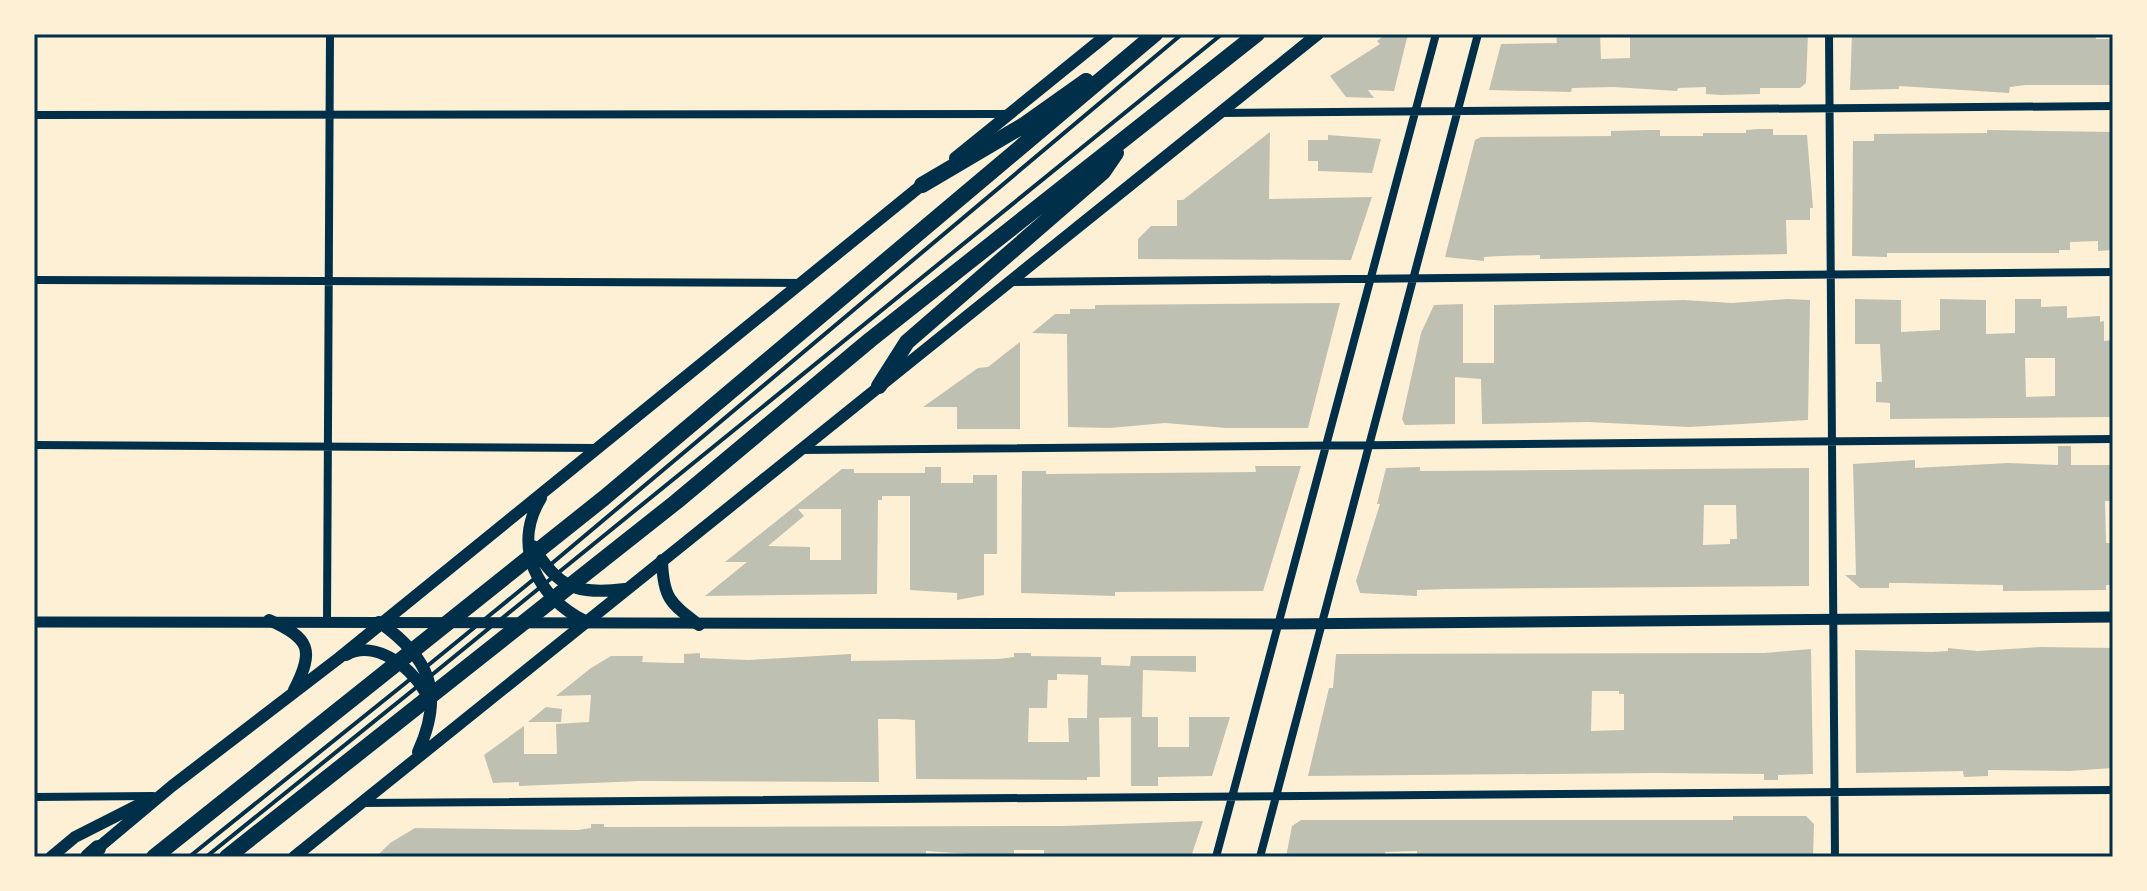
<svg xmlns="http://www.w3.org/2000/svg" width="2147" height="891" viewBox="0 0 2147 891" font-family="Overpass,sans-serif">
  <rect width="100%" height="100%" fill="#fdf0d5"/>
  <path fill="#bec0b2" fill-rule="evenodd" d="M1386,34H1408L1394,91L1368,90L1374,98L1346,97L1330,76L1380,44L1377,41Z
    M1556,34H1600L1601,59L1630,58V34H1808L1806,83L1800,88H1760V94L1721,95L1706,94V87L1678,88L1677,91L1614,87L1572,88L1571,92L1489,90L1501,44L1557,43Z
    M1852,34H2095L2096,39H2113V85H2026L2010,87L2009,93L1899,86V89L1850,90Z
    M1759,129H1773V135H1807L1813,208H1810V220H1786L1787,254L1540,259V255L1500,256L1484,257V261L1445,257L1475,140L1481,137L1611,136V131L1650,130H1660V136H1703V133H1746V130Z
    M1987,130L2113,132V250L2098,251V241L2070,242V250H2059V253H1887V257L1852,256L1853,141H1874V134L1987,133Z
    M1270,132L1269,199L1372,197L1351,260L1138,259V239L1151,226H1177V200H1183Z
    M1328,135L1381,139L1372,173L1318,171V161H1308V140H1328Z
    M1787,299L1810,300L1808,420L1689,427L1588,422L1482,424L1481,379L1455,377V424L1405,425L1402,419L1421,333L1434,305L1463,304V363H1494V305L1684,300L1732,303Z
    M1855,299L1901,300V332L1940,330V299L1986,300V334L2015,333V299H2041V307L2067,306V318L2100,316V322L2104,321V341L2113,340V417L1890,419V403L1876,402V382H1882L1880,344H1855ZM2025,358H2055V396L2026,397Z
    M1340,303L1308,428H1226L1165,423L1110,428L1068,427L1067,334L1032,333L1055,314H1070V309H1095V305Z
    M1020,342V429H957V407H923L978,368L988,367Z
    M2058,446H2071V465H2113L2112,501H2105L2106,543H2113V585H2106V590L2003,591V585L1903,583H1889V588H1860L1845,575H1856L1853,464L1915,460V468L2008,463L2058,465Z
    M1255,466H1301L1263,591L1115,592V596L1021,593L1022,471H1046V474L1256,472Z
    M925,467H941V483H973V475H997V554H984V595L957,600V593L910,590V496H882V500H878L877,594L705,596L747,562H725L842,469H854V473H925ZM798,509H841V560H810V547L768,546L804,516Z
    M1420,467V471L1809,468V586L1446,589L1417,590V596L1360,593L1356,581L1380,504H1377L1386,468ZM1704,505H1736L1737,539H1730V544L1703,545Z
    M2040,647L2113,648V768L2069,771L1988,770V776L1964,777L1963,771L1856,773L1855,650L1932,652L1948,651V648L1977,651Z
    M1811,649L1813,774L1778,775V780H1764V774L1656,773L1308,776L1329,688H1333L1336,654L1764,653ZM1592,691H1619V694H1624V730L1591,731Z
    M700,653V658L748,660L851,654V661L998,659L1014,657V653H1031V656L1101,657V665L1130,666L1131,656H1196V672L1143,670L1142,717L1094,718H1099L1100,777H1087V780L916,779L915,720L896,719H878L879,782L640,781L519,786V782L493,783L484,755L524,726V754H557L556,724L589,722L591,695L556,696L591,668L611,656H643L642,662L674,663H684V654ZM1057,674L1088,675L1087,718H1068L1069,742H1028L1029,708H1047L1048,680H1057Z
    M546,707L562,709L561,722H528Z
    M1131,717H1158V747H1189V717H1230L1212,776L1158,777V786H1131Z
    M1733,816H1806L1814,824L1813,857H1417V851L1385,852V857H1286L1292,826L1301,820H1733Z
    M1203,821L1191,857H1044V850H1014V857L926,851V857H376L390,843L415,828L578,830L591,828V824H604V827L1063,826Z"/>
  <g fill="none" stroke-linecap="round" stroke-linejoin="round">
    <path stroke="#003049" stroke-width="4" d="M550,565L1182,34
      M485,619L534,579
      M500,620L1222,34
      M426,667L475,627
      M428,678L493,625
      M189,857L413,677
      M206,857L418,686"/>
    <path stroke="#003049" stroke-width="8" d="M1829,34L1835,857
      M1221,113L2113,106
      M34,115L1010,114
      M34,280L801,283
      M1009,282L2113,272
      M34,445L599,448
      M800,450L2113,439
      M327,620L330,34
      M34,797L153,796
      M360,803L2113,790
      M1216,857L1436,34
      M1260,857L1478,34"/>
    <path stroke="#003049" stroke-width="11" d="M34,622L1278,624L2113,617"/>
    <path stroke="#003049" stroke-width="12" d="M955,158L1108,34
      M541,498C511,547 538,598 585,621
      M533,546C558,588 576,595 625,589
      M662,560C663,598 670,603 699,625
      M269,620C310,638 315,650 294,690
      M379,622C430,658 445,693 418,752
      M346,655C376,638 415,670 427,696
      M98,848L172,786L339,658L928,180
      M51,857L75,837L148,800
      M294,857L1318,34"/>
    <path stroke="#003049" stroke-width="16" d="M922,185L1024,125L1086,81
      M879,386L907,342L1103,172L1116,153
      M88,857L98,848
      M154,857L604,498L1155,34
      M227,857L676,502L870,340L1257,34"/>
  </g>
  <rect width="2147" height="891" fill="none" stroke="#fdf0d5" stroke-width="72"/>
  <rect x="36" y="36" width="2075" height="819" fill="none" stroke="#003049" stroke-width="3"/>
</svg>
